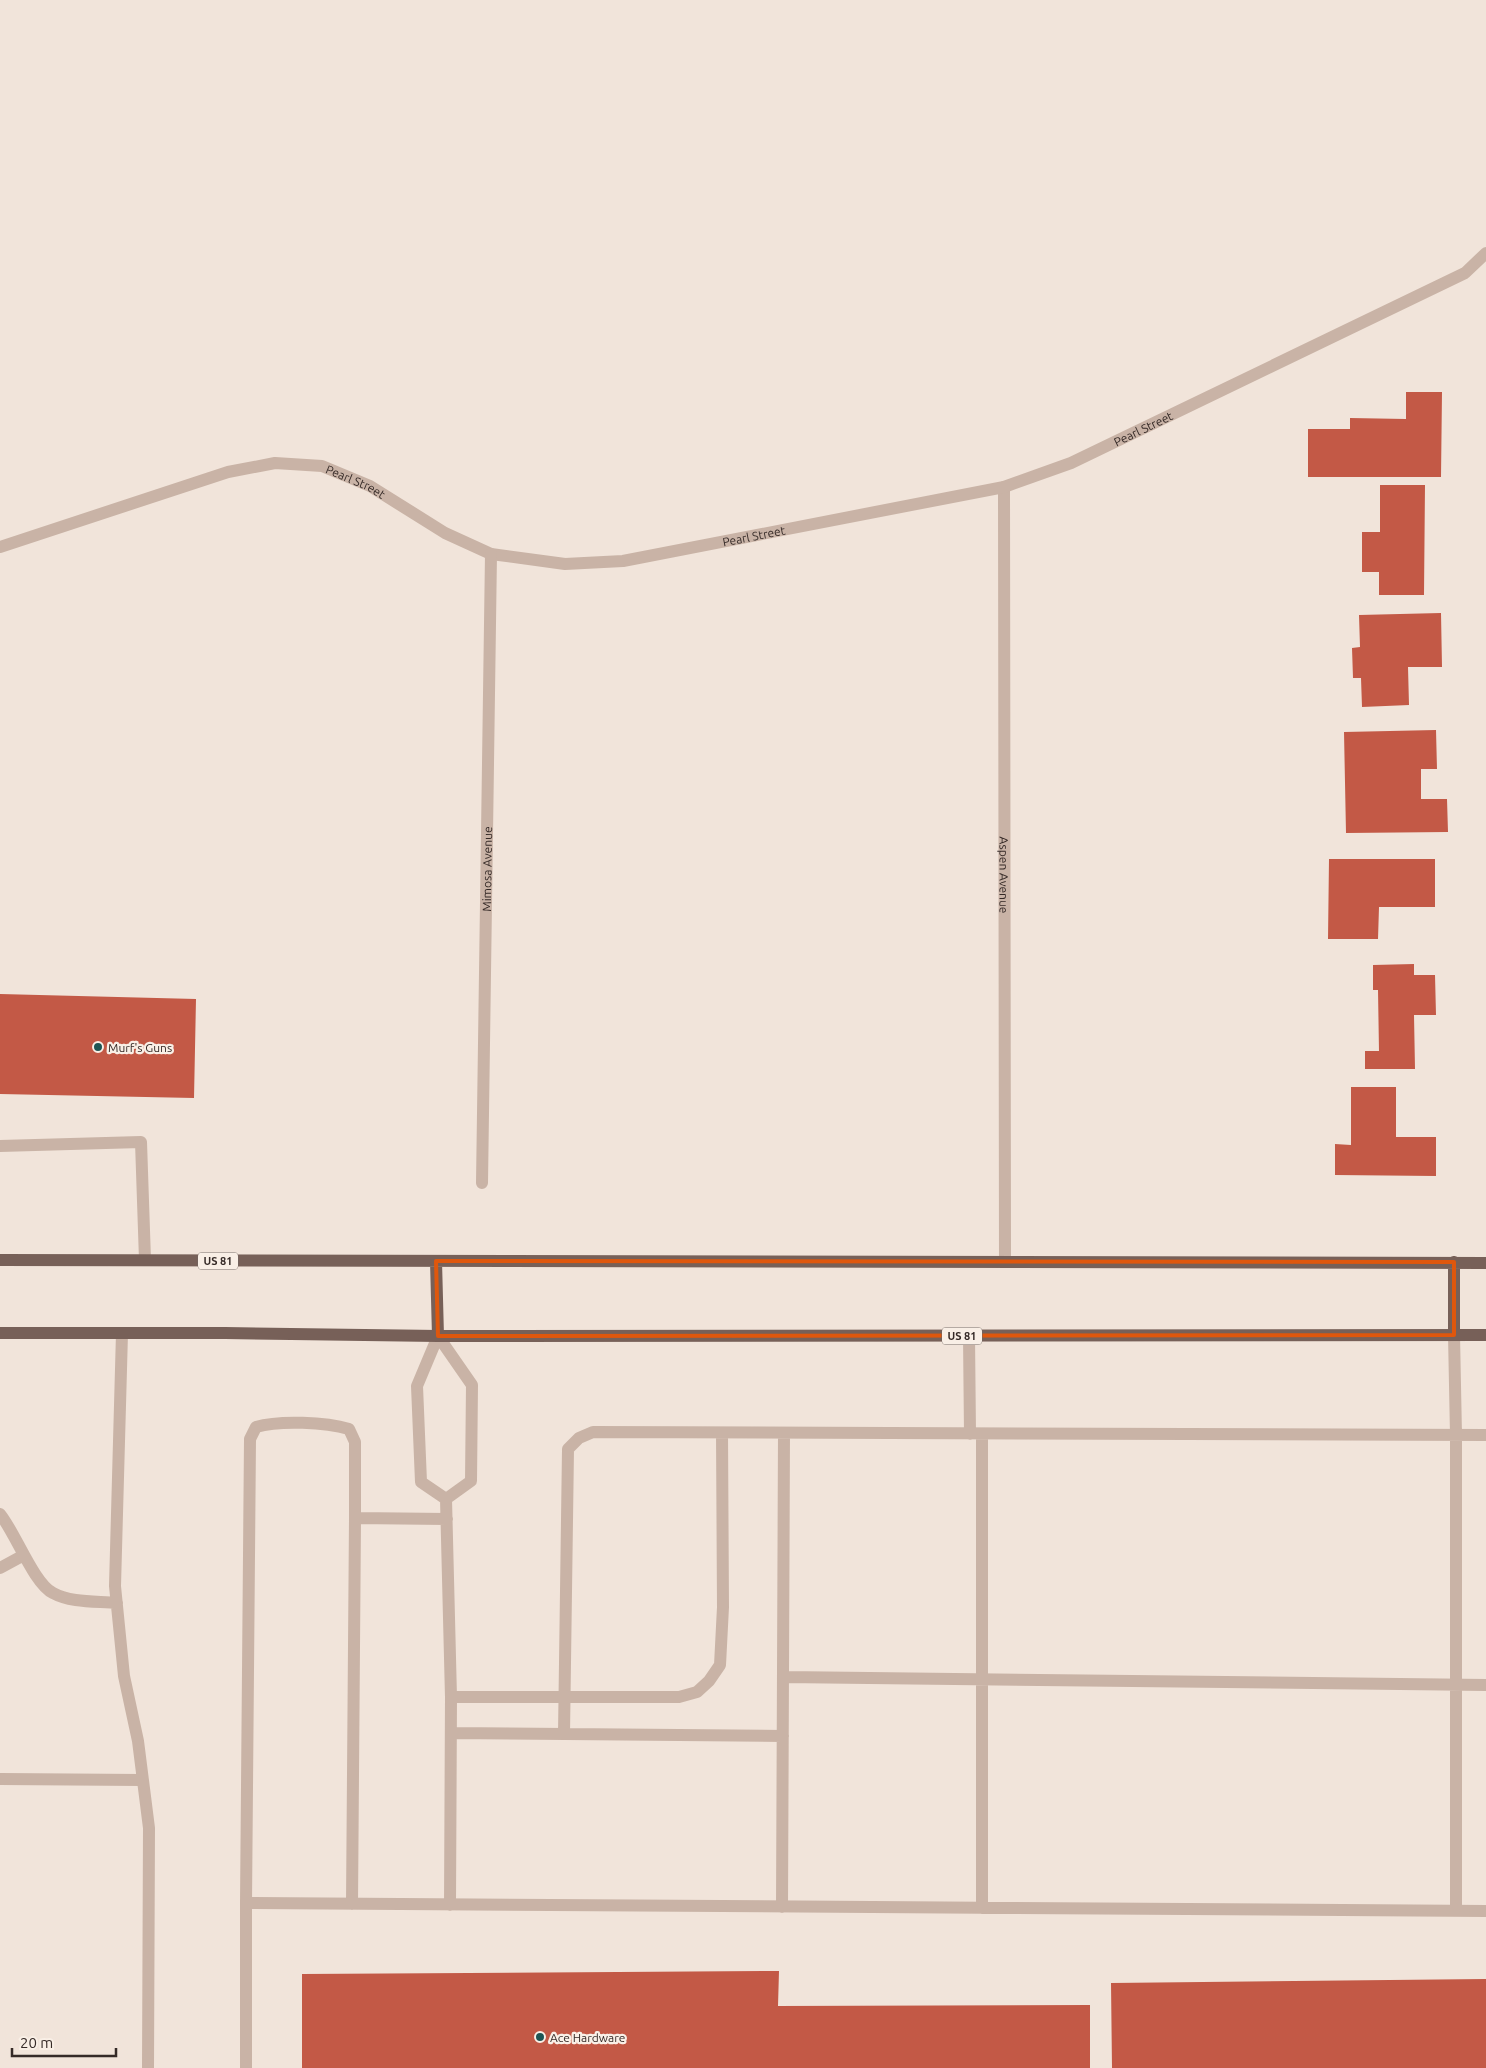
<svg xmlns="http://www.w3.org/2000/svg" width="1486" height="2068" viewBox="0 0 1486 2068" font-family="Ubuntu,sans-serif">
  <rect width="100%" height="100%" fill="#f1e4da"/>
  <path fill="#c35946" d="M1406,392H1442L1441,477H1308V429H1350V418L1406,419Z
    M1380,485H1425L1424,595H1379V572H1362V532H1380Z
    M1441,613L1442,667H1408L1409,705L1362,707L1361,678H1353L1352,648L1360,647L1359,615Z
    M1436,730L1437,769H1421V799H1447L1448,832L1346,833L1344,732Z
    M1329,859H1435V907H1379L1378,939H1328Z
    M1414,964V975H1435L1436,1015H1414L1415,1069H1365V1051H1379L1378,990H1373V965Z
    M0,994L196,999L194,1098L0,1094Z
    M1351,1087H1396V1137H1436V1176L1335,1175V1144L1351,1145Z
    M779,1971L778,2006L1090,2005V2068H302V1974Z
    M1486,1979V2068H1112L1111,1983Z"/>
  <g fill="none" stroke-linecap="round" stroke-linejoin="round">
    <path stroke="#c9b3a6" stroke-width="12" d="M0,1146L141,1142L145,1260
      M122,1333L115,1586L124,1676L138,1741L149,1828L148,2068
      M1454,1335L1456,1435V1911
      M438,1336L472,1385L471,1481L446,1499
      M438,1336L417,1386L421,1482L446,1499
      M969,1336L970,1434
      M446,1499L451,1697L450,1905
      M0,1514C15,1532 34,1584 53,1593C71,1603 97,1601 117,1603
      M0,1568L24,1555
      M784,1677L1486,1685
      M451,1697H679L697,1692L709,1681L720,1665L723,1607L722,1433
      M451,1733L783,1736
      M564,1734L568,1449L579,1438L593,1432L1486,1435
      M0,1779L142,1780
      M246,1903L1486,1911
      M352,1904L355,1518
      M782,1907L784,1433
      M982,1908V1434
      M246,2068V1903L250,1439L256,1427C279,1420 326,1422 349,1429L355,1442V1518L447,1519"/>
    <g stroke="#c9b3a6" stroke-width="12">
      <path id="s1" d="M1004,487L1005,1262"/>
      <path id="s2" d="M0,547L228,472L275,463L322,466L370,486L445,533L491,554L565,564L623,561L1004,487L1071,463L1465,273L1486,253"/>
      <path id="s3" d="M482,1183L491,554"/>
    </g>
    <path stroke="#776058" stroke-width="12" d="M0,1260L1486,1263
      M436,1261L438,1336
      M1454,1262V1335
      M0,1333H225L438,1336L1486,1335"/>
  </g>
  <path fill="none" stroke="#df570d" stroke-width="4" stroke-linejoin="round" d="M436,1261L1454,1262V1335L438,1336Z"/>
  <g fill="#1e5554" stroke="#f9efe6" stroke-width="2">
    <circle cx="98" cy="1047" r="5"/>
    <circle cx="540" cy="2037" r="5"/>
  </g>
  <g text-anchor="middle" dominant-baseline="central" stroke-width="4.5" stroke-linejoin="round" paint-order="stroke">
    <g fill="#f9efe6" stroke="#706560" stroke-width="1">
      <rect x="198" y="1252.5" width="40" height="17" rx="4"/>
      <rect x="942" y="1327.5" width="40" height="17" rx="4"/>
    </g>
    <g font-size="11" font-weight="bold" fill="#352a27">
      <text x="218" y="1261">US 81</text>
      <text x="962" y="1336">US 81</text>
    </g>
    <g font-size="12" fill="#352a27" stroke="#f9efe6">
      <text stroke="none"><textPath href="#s2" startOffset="1198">Pearl Street</textPath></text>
      <text stroke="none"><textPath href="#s2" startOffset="372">Pearl Street</textPath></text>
      <text stroke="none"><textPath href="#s2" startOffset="792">Pearl Street</textPath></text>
      <text stroke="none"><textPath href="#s3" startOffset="314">Mimosa Avenue</textPath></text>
      <text stroke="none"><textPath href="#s1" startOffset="388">Aspen Avenue</textPath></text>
    </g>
    <g font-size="12" fill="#352a27" stroke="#f9efe6" text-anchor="start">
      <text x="108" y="1047">Murf's Guns</text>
      <text x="550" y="2037">Ace Hardware</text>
    </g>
  </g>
  <path d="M12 2048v8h104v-8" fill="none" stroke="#352a27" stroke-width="2.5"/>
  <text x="20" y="2048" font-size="15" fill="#352a27" stroke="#f9efe6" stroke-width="4" paint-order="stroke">20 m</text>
</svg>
